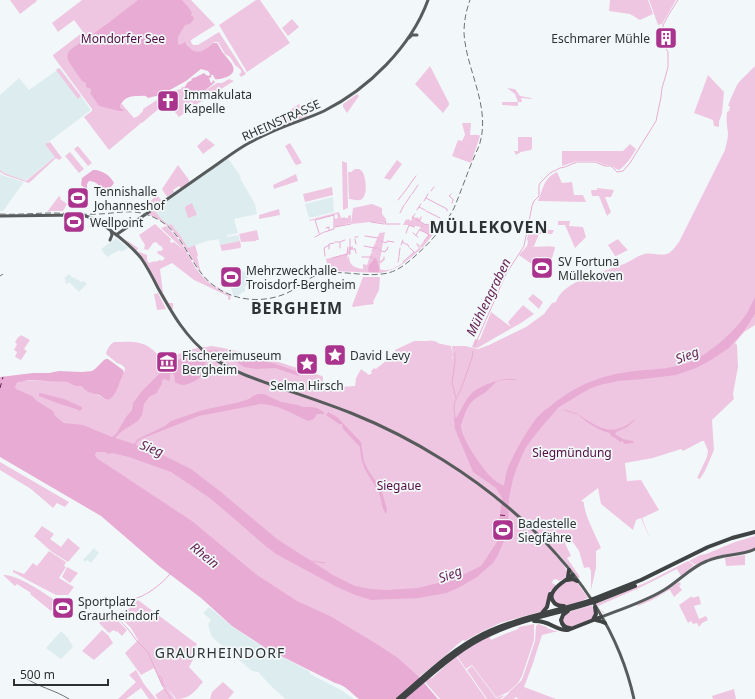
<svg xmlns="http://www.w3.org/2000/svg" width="755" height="699" font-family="'Noto Sans',sans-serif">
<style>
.built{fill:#ddecef}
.green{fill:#efc6e1}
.water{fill:#e8acd4}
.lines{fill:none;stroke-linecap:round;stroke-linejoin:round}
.stream{stroke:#e8acd4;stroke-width:1}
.ferry{stroke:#641f52;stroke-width:1;stroke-dasharray:5 4;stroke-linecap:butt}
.major{stroke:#575b5c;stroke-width:3}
.highway{stroke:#3f4344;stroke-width:4}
.tram{stroke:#6e7172;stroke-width:1}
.rail{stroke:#6e7172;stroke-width:1;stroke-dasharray:6 3;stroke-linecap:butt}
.highway-bridge{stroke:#3f4344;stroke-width:4}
.labels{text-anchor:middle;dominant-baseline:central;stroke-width:3.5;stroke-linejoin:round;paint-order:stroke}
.park-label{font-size:12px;fill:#530d43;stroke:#f2f8f9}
.poi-label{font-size:12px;fill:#2f3131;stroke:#f2f8f9;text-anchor:start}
.street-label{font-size:12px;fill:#2f3131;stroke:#f2f8f9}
.water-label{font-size:13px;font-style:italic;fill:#641f52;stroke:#f2f8f9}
.quarter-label{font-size:14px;letter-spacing:1px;fill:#2f3334;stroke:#f2f8f9}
.district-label{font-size:16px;font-weight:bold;letter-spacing:1px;fill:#2f3334;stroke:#f2f8f9}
</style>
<rect width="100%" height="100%" fill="#f2f8f9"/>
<path class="built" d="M60,68L91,110L46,144L55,157L25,181L4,173L0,170V95L19,78L29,90Z
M228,158L241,177L240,178L255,204L257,214L234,219L238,233L228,235L227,237L238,235L240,241L220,245L219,239L207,241L188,248L180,235L173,227V226L171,224L169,225L159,218L156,212L158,210L157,208Z
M0,174L4,176L24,182L3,211H0Z
M333,197L334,212L309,218L305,204Z
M116,238L128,248L121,252L120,250L107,257L101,249Z
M227,271H237V272H241V271L246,272L249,284L245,286V291L237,296L233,295L227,272Z
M69,274L73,278L74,277L77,280L78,279L81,282L84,281L87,284L79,292L69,282L67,284L65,282L66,280L64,278Z
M94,548L99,553L91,563L87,560L85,562L83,560Z
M209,607L232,626L252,640L267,649L309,671L310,674L341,690L354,699H285L269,684L258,672L252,671L213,638L211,635L208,624L211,620L203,613Z
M61,631L68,638L73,647L61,659L46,648Z"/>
<path class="green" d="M10,0H36L37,1L20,14Z
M82,0H191L215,25L191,40V42L193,45H198L219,32L246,74L241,77L239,74L241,73V70L235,65L230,57L225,54L218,42H214V43C208,48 201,55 193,51C190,49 188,45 186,43L114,95L134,118L138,116L143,111V109L160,98L167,96L177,90L181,89L182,87H184V88L185,90L184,97L189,100L192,99L203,90L204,91L217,83H222L229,79L234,81L197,104L179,117L171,107L173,104L169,100L142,123H140V124L109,150L84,117L92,111V109L53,56V55L83,32L74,20L58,32L52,23Z
M256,0H260L290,43L247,72L219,25Z
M610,0H648L653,14L640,20L630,14L609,11Z
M649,0H676L662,24L658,25Z
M292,19L299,27L288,36L282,28Z
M430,66L449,103V105L443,113L415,84Z
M755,66V325L744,332L735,343L737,345L738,367L733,394L734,399L712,420L714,450L705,471L700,479L697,478L707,457L708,451L704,441H702L683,451L681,449L653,458L625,463L627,481L641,480L659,510L642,518L651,541L641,518L636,520L633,530L601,504L598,488L581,501L584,502C583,512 597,538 601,548L596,551V568L591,590V571L589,567L584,568L579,551L570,538L564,541L571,556L567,558L580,577L578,578L557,552L555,555C559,559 572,572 565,578C563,579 561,580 559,581L556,579L553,580L552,583L556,585L549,593L547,606L543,611L500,623L477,634L465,641L463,640C456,645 450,651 444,657C429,669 414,681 399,693L0,413L16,384L24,380L39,381H58L67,382L81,386L105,399L109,400L111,398L120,379L124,373L125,368L122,365L117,363L106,354C107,349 110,344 114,342C125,342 139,340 149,347C155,351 160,357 165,362L167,360L185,351L192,349L212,346L223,348L260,356L322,376L323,377V388L355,386L356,378L361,369L369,375L372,373L371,371L374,368L376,369L377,368L395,354H396L395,350L414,341H430L428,340L438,342L439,341L437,343L451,346L453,356L452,358L453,359L452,346H465L478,349L489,345L526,327L544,314L552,303L556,302C562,281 606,271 624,264C631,261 637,256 644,254C652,252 662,257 669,253C673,251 676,245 679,242L725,150C726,145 728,139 728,133C727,126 726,119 727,112L729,111L730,106H728L731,98L737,85L740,81Z
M59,68L81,96L78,99L56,70Z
M708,75L724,92L722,113L719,122V127L714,126L713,120L694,113Z
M507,88L515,89L520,96L531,98L532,99L521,98L522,102H518V106L502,105V102H518L515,94Z
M357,94L359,96L347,113L343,107V104Z
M299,104L308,116L276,127L271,123Z
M462,123H471L470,135H479L480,136L471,163L452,156L458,140L462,141L465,135Z
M518,137H532V148L531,150L521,152L516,155L514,151H518Z
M206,138L215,145L203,154L197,146Z
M50,142L62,158L59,160L56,158L29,183L5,175L0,172V170L4,173L26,181L55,157L45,144Z
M290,143L302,163L297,165L295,164L285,146Z
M630,144L636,149C632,157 627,164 619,170L616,169L610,165H605L595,161H577L562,166V151H623Z
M78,146L92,163L88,166L74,149Z
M70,152L84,169L79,173L65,156Z
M397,160L402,164L390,180L384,178Z
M342,161L347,163L348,208L343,210Z
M178,165L189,180V182L181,188L179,186L173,190L174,192L167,197L162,189Z
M355,169H359L362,171C366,176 368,195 362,199C358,202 354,199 349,199L348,172H351Z
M557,172L562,183L572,182L574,195H583L586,202L538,201C544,187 543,179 557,172Z
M296,174L298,181L274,189L273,185Z
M332,187L333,195L305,202L303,194Z
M597,188L614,190L611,197H605L611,212L607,216L599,196H592L591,190H597Z
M157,195L162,201L147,211L143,208Z
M59,196L61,198L60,199L67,204L63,211H52L47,212Z
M192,203L197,215L188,218L185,208L186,206Z
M372,204L382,208V214L386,219L385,223L371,222L351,224L353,208Z
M157,208L158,210L156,212L161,219L169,225L171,224L174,227H173L180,235L188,248L195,245L198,255L197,257C199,262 199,269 202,273C208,284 221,288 230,295C221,290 212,285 205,277C199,271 195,264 191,257C179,236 170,223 147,214Z
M279,209L280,215L259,219V215Z
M339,212L341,218L345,217V218H348V216L351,215V223L335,227L334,219L338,218L337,214L310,221L309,220Z
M421,216L422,217L420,222L426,225H427L434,228L437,224L440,226L422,248L419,246L421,249C408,260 398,270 380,273L333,271V272L321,273L331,272H330L329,263L327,264L326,259L347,254L348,247V252L349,247L353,246V249H350V255L348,254L347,259L349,256C349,265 354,268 363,269V264L367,265L371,253H372L373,252H371L375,243L376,244V243H375L380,232L381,233L385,232L380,259V269C382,270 384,270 387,270C399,269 410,256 419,248L416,244L417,243L420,246L429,235L420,230L421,227L415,226V227L409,225H403L406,219L408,220V219L411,221L413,217L415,219L417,217L419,219Z
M558,221H570L569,226L582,227H583L586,237L575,248L565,225H558Z
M155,224L171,239L170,241L171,243L174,242L185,251L161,228L166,226C176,235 183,245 189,256C191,260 193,264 195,267C204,280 215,289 231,296L230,297L231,299L228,300V296L194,280L172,263L160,269L163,293L169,303H173V309H171L139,254L133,247L125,239L138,248L137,251L147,255V260L149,263L155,261V262L160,260L162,261L165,258L157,253L158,251H161L163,249L161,246H160L156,242L153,243L148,250L144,249L145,245L139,235Z
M529,229L554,230L552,234H539L534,246H531C538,248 547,245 555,247V248L547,275L519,255L527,246L528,242L527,239Z
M257,230L259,240H256V241L241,242L239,234Z
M618,239L622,244L628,250L616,256H615L608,245Z
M240,241L241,247L240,248L222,251L220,245Z
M363,277H380L379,290L373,302L374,304L353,307L352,306Z
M158,293L166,309L157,310L154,294Z
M533,294L543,302L539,309L528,299Z
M523,305L534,314L521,323L491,340L481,346L477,348L472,347L475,339L478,340L480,339L491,312L511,327L508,322Z
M21,335L30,340L24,349L27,351L21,360L15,357L17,352L14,350L17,344L15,342L19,336L20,337Z
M0,462L69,502L65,507L57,503L53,508L31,489L0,470Z
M42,526L54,534L50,539L61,547L68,538L80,548L68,562L52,552L34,536Z
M755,536V548C742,554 728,553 714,557C707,559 702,562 696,565L689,561L700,555L706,554L735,542Z
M49,551L66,562L64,566L66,567L59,578L74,587L68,595H56L31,582L13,572V570L24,574L33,563L37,566Z
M745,555V565L726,566L725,558Z
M688,561L694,565L681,576L677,569L639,588L598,606L600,609L605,613H603L596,604L613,597L649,581Z
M67,567L78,573L70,583L62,577Z
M3,575C20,575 43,593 58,602L51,611L30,594L31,593L17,584L15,586Z
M568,580L576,581L588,598C581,601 569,607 561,605C559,605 555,602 553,600L554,591Z
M679,582L681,584L679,586L682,590L674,597L670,590H669L652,600L638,606L637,605L662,593Z
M692,596V598L699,596L701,604L694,606L699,619L706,616L708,620L702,623L699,627L697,623L693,624L691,621L688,623L679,605Z
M64,598L72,604L62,618L53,612Z
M138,600L197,644L194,649L199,652L194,658L189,667L203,682C194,692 190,699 176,699L174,696L167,688L175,699H158L155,695L165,688L162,685L154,668L141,675L125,653L138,640L131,628L120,617Z
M592,605L595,613L592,619L571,627L564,625L562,618L569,612Z
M110,613L127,630L122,636L117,631L116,632L114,630L109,633L99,623L105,617Z
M534,624V640L522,676L518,683L508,692L498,697H496L472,665L466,669L457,656L465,650L489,636L491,640L507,633L518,629L519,627Z
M538,624L547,627V628L558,632H554L542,635L532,666L524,687L556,699H518L516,697L514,699H502L509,693V692L521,681L523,677L535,641L536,626Z
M102,630L108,635L113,643L94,660L82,651Z
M456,656L486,699H440L425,682L430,678H432L433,677Z
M472,666L496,698L505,695L500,699H487L467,670Z
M136,670L144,684L156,699H149L141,688L126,699H118L136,682L129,675Z
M223,682L234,692L228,699H210L212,692Z
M734,689L736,699H713L712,696Z"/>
<path class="water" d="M138,0H182L189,8L192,13L191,16H193L194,19L190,24L185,25L178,37V45L182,44L185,42C186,44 193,51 194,51C202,54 208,47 214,43H217C220,47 221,51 224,54C229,61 241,70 227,77C223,78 219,80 215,79L213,75H211V76L212,77L209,78L211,83H212L213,80L215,82C212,85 208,88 204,91L203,90L188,101L185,99V90L184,88L188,82L192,80L191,79L193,78V77L194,78L204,73L206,75L209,76L210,74L208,71L201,69L186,81L159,96H156L148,98C145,95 144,96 140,96C134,96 129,96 124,100C123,102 121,103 120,105V108L124,110L123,111H119L99,106L90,93L91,91V89L86,87V83L82,81L69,62C67,58 67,53 70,50L107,24Z
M93,170C101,169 111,176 114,183C111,188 108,189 103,189C98,185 96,181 89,181L87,184V190L81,185L82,178Z
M375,258H376L379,267V272H369L368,270L369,265Z
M755,297V314L744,331L729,348L711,360L696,368L676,375L643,379L618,381L600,385L589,389L559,407L539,430L526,447L517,467L513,479L509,498L508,527L504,541L498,555L493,563L477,577L458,588L446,593L419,598L371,600L355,595L335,586L276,554L263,544L238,522L211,499L189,484L171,472L129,457L112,453L108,454L105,452H96L95,456L98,459L192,521L257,575L297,601L330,616L372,641L398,658L419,677L438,699H359C351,693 345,685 335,683L267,649L232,626L201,598L159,566L101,516L0,457V377L33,373H49L59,371L82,372L92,371L95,369L104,360L106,359H108L123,370L124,373C118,382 119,392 109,400L105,399L99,395L88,392L81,386H76L67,382L27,380L17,383L15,387L16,389L32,396L37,401L53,411L55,416L64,423L83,425L112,437L116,434L126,417L132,410L133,403L142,391L165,368L183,357L194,352L216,350L261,359L299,372L300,374L299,376L275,368L256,369L244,367L235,361L222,358H208C204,363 206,367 203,373C201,379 190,384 184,385C180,385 178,384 175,382L174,375L172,373L170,375V380L169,381L164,379L162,381V384L158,390L157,393L149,397L144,404L142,415L138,421L122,431L115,438L134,444L138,439L165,426L171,421L203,410L240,402L249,399L253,396L258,394H264L281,402L298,405L303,407H311L317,408L324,412V414H317L314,419L308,421C293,414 277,404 261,404L199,416L141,439L137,442L136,445L163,455L191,469L221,492L277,539L333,575L355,586L371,589L386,590L418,588L454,579L481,566L497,542L500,532L499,523L502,498L496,488L473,472L455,429L454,418L457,417C462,408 466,398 474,391C482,385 508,375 517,380C512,380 501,379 496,382C493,385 490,388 487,391C482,395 474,398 470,404C467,407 461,423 461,427C462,439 482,468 491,477C495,481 499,483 504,486C505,479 506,471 509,465C516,449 525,434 535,420C538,416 543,411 548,408C571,388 597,376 627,372C648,369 667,370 687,363C707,356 735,332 747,313C750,308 752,302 755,297Z
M40,393L64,399L82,407V409L80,411L76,409L57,403L39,396V394Z
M328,412L337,417L361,442L364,462L368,470L381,489L387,509L386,514C381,508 382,500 379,493C370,475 361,470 360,447L343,429L342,424H339L326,415Z
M577,414C593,423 607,437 627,425C630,423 632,421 635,419V420L627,427L616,432L615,434L623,439L633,441L634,443L624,444L623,441L620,442L615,438L611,436L610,433C599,431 586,422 577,414Z"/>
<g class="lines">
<path class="stream" d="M664,38L663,25L669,14L678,0
M413,180L416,176
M406,190L413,180
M431,191L434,187
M412,194L418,185
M451,194L449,196L453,199V200L452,203
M426,198L447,209V211
M398,200L406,190
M424,201L428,194
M405,204L411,195
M419,207L425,210
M417,210L421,204
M426,211L440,218
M400,213L404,205
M413,217L419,221
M412,218L415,214
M386,221L385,224H400
M419,221L426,225L427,224L433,227
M371,222L384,224
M335,227L351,224
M421,227L422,226
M326,228L329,227V230
M420,230L424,232
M325,232L334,229V221
M319,233L315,220L334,215V220
M406,233L409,225L414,227
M413,233L418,237
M416,235L420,229
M365,236L378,238
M315,237L324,232
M355,237H358
M355,239L356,244
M381,241L386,243L387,241L394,242
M424,241L429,235L425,232
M335,242H340L345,240
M402,242L408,245L409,247
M340,243V248
M401,245L403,240
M350,246V239
M364,246L374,248
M375,248H377
M329,249V244L334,243
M350,249H355
M355,249L356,253
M379,249L381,251L385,252L386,250H387L388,247
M350,254V247
M325,256L324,248L329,245
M399,256L400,248
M362,257H370
M371,257L374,259
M332,258L347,254L348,247
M379,262H382V260H384V257
M398,262L399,257
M403,262L414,252L410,248
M474,347L506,274L524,246L532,206L534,201L539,196V185L541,182L550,173L560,168L565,167L577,162H595L605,166H611L617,172L623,171L630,163L656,121L661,97L662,88L665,78L668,67V52L666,49L664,40
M455,353V362L452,383L456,398
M564,410L577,414
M455,419L454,407L455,401L461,389L472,358L473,351
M311,561L325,563
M170,574C162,584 145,597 133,599C125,600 117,598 110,600L109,604L113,613L128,629L137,641L148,652L162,685L171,699
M159,676L162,678V682L165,687"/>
<path class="ferry" d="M0,388L3,377
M500,515L508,516"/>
<path class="major" d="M409,38L412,35H417
M0,216L79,215C91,216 100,222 110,230C121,238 132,247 141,258C148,268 153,278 158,288C172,313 186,338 209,355C229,370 252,378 275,386C301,395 326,403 351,413C473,462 605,566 634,699
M116,235C146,214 176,193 206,172C220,163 234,151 249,143C258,138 267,134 276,130C292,123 309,118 324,111C368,89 411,47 428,0
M110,240L112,235L111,231
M601,617C622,609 644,602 664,590C679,581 691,567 707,561C722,554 740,556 755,549"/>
<path class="highway" d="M568,577L569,570
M567,580L573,579L577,581
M593,599L641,580L708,547L732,538L755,532
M595,602L635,586
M564,606C560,606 555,605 553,601C546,591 566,580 573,575
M568,611L563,615L561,620C562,625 565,628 570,628
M542,613L547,607L550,594
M593,620L596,614L595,607
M596,620L600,621L605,623
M534,621C537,621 540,621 543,622C553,624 558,631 568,630L601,617
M398,699C425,676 451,650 483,634C516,618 554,612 589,601
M402,699C430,676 457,649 491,634C522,619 557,614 590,603"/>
<path class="tram" d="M24,677C38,687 55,690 69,699"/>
<path class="rail" d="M0,214C17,215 35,213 52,213C67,213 82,215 97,214C113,214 129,209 145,214C189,227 185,271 222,291C244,303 272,302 293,290C301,285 307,279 315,276C336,268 360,277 382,274C395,273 405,265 414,257C430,243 444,227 454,208C458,199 461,190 465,180C469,169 474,157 479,146C492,108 466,70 464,33C464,21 466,11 470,0
M0,276L3,274"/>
<path class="highway-bridge" d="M589,601L593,599
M590,603L595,602"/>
</g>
<defs>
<g id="building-square" transform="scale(1.15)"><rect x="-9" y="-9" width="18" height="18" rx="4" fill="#aa348d" stroke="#f2f8f9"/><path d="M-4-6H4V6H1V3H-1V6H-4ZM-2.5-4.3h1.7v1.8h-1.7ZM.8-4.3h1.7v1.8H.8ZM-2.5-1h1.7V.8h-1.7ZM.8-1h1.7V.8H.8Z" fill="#fff"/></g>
<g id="church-square" transform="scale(1.15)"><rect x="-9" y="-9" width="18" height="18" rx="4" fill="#aa348d" stroke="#f2f8f9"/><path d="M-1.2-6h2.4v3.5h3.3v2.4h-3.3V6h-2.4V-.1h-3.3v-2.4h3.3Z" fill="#fff"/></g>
<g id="stadium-square" transform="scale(1.15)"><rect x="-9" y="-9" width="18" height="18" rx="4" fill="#aa348d" stroke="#f2f8f9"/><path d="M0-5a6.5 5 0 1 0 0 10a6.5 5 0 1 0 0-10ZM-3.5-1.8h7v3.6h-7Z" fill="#fff"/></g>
<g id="sight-square" transform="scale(1.15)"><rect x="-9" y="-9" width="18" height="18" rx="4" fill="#aa348d" stroke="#f2f8f9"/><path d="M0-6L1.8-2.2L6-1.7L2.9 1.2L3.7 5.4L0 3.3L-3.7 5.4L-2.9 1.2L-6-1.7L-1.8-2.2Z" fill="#fff"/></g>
<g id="museum-square" transform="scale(1.15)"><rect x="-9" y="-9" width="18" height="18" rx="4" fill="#aa348d" stroke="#f2f8f9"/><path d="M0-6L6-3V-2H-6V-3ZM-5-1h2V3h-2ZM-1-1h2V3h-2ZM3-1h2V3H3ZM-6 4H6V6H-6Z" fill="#fff"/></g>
</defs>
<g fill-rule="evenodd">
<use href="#building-square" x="666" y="38"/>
<use href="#church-square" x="168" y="101"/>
<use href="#stadium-square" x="78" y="198"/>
<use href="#stadium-square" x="74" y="222"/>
<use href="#stadium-square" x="542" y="268"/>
<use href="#stadium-square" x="231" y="277"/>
<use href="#sight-square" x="335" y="355"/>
<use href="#museum-square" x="167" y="362"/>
<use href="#sight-square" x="307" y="364"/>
<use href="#stadium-square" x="503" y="530"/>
<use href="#stadium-square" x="63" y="608"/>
</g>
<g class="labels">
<g class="park-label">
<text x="123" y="38">Mondorfer See</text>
<text x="572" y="452">Siegmündung</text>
<text x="399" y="485">Siegaue</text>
</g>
<g class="poi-label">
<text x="650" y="38" text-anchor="end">Eschmarer Mühle</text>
<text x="184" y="94">Immakulata<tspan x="184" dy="14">Kapelle</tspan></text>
<text x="94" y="191">Tennishalle<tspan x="94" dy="14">Johanneshof</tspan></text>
<text x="90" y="222">Wellpoint</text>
<text x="558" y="261">SV Fortuna<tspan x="558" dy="14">Müllekoven</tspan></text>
<text x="246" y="270">Mehrzweckhalle<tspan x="246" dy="14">Troisdorf-Bergheim</tspan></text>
<text x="182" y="355">Fischereimuseum<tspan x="182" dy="14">Bergheim</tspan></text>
<text x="350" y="355">David Levy</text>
<text x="307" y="385" text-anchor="middle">Selma Hirsch</text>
<text x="518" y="523">Badestelle<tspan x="518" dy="14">Siegfähre</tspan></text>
<text x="78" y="601">Sportplatz<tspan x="78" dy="14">Graurheindorf</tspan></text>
</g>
<g class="street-label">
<text transform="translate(281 120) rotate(-24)">RHEINSTRASSE</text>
</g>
<g class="water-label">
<text transform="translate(488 297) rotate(-64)">Mühlengraben</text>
<text transform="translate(687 355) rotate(-22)">Sieg</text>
<text transform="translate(152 448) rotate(21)">Sieg</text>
<text transform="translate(205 555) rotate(39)">Rhein</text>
<text transform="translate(450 574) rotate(-22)">Sieg</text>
</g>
<g class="quarter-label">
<text x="220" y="652">GRAURHEINDORF</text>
</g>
<g class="district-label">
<text x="489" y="227">MÜLLEKOVEN</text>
<text x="297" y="308">BERGHEIM</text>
</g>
</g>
<path d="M14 679v6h94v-6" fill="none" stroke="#2f3131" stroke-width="2"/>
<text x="20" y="679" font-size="12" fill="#2f3131" stroke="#f2f8f9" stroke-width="3" paint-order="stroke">500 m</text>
</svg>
